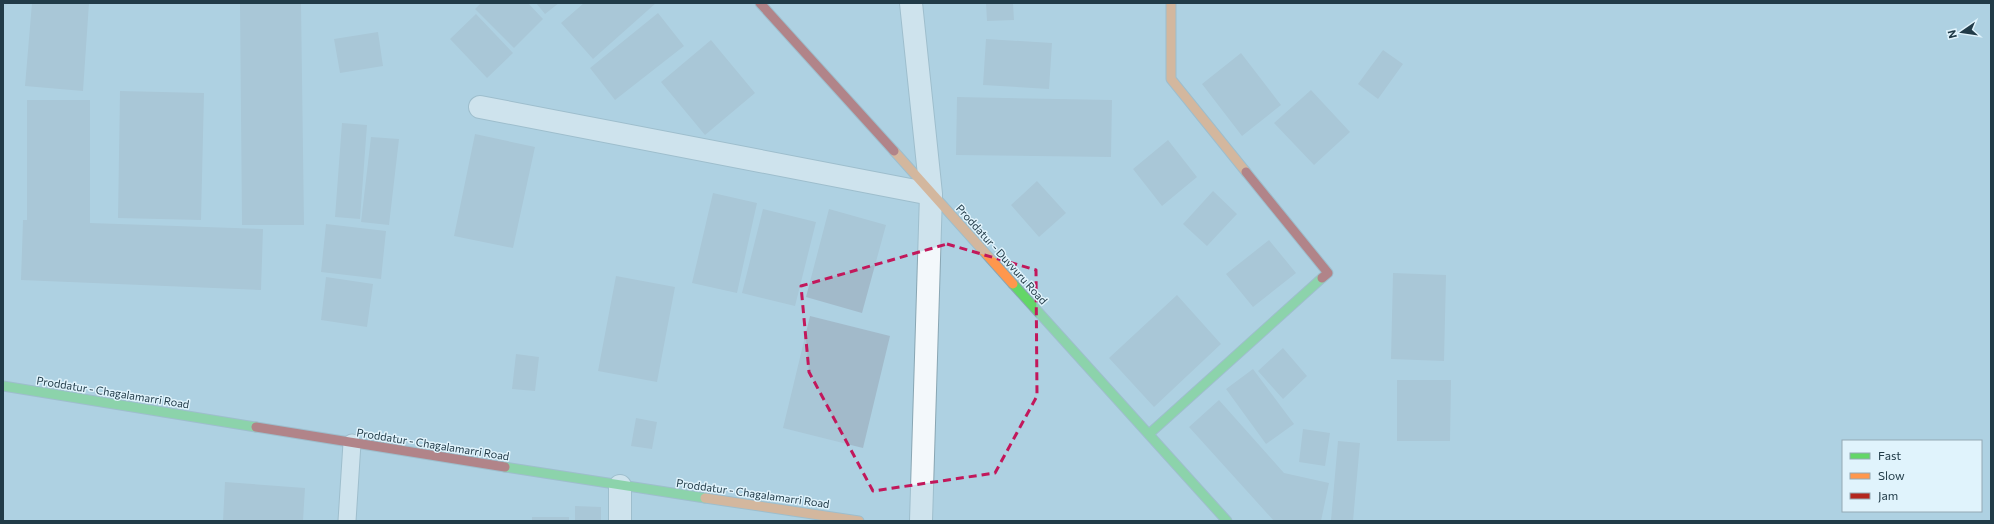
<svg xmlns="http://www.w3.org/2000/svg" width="1994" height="524" font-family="Commissioner,sans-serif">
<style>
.building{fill:#a2baca}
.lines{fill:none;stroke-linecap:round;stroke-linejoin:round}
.lane-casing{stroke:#89a6b3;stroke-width:19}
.street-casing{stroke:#89a6b3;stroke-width:24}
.fast-casing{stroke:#89a6b3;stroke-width:11}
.slow-casing{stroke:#89a6b3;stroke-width:11}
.jam-casing{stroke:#89a6b3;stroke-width:11}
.lane{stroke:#f3f8fb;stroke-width:17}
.street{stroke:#f3f8fb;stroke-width:22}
.fast{stroke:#63d668;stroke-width:9}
.slow{stroke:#ff974d;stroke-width:9}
.jam{stroke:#b3261e;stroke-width:9}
.marked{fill:none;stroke:#c2185b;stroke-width:3;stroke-dasharray:8 5;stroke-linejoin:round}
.labels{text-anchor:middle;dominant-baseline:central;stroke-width:3;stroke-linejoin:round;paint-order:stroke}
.street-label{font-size:11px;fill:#213b48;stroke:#e0f3fc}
</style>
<rect width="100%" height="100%" fill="#aed1e2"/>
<path class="building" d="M32,3H89L83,91L25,86Z
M240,3H301L304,225H242Z
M481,3H528L543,19L514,48L475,9Z
M536,3H559L545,14Z
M584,3H656L593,59L561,23Z
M986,3H1013L1014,20L987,21Z
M658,13L684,46L615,100L590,68Z
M476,14L513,53L487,78L450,39Z
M378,32L383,66L340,73L334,39Z
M986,39L1052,43L1049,89L983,85Z
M711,40L755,93L705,135L661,82Z
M1383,50L1403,64L1378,99L1358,84Z
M1241,53L1281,105L1242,136L1202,84Z
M1311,90L1350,132L1314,165L1274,123Z
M120,91L204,93L201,220L118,218Z
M957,97L1112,100L1111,157L956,155Z
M27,100H90V223L263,229L261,290L21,280L23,220H27Z
M342,123L367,125L360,219L335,217Z
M475,134L535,147L513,248L454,236Z
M371,137L399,139L389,225L361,222Z
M1168,140L1197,177L1162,206L1133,169Z
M1037,181L1066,213L1039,237L1011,205Z
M1213,191L1237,214L1207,246L1183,224Z
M713,193L757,203L737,293L692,283Z
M763,209L816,222L795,306L742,293Z
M829,209L886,225L862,313L806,297Z
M326,224L386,231L381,279L321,272Z
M1269,240L1296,273L1253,307L1226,274Z
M1393,273L1446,275L1444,361L1391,359Z
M616,276L675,287L657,382L598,371Z
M326,277L373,284L367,327L321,320Z
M1177,295L1221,344L1154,407L1109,358Z
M810,316L890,336L863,448L783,428Z
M1283,348L1307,376L1283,399L1258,371Z
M516,354L539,357L535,391L512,389Z
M1253,369L1294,424L1266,444L1226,389Z
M1397,380H1451L1450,441H1397Z
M1219,400L1284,473L1329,483L1321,521H1274L1189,427Z
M636,418L657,422L652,449L631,446Z
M1303,429L1330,433L1325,466L1299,462Z
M1338,441L1360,443L1353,521L1331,520Z
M225,482L305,488L303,521H223Z
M575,506L601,507V521H575Z
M532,517H569V521H532Z"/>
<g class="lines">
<g class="lane-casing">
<path id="lane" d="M347,521L352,443"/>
</g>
<g class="street-casing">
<path id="street" d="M911,3L931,194L921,521
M480,107L931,194
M620,486V521"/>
</g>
<g class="fast-casing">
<path id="fast" d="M1013,284L1227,521
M3,386L256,427
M1149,434L1322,278
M505,467L705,498"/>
</g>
<g class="slow-casing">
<path id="slow" d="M1171,3V79L1246,172
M894,151L1013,284
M705,498L859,521"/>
</g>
<g class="jam-casing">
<path id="jam" d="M760,3L894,151
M1246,172L1328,273L1322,278
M256,427L505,467"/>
</g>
<use href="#lane" class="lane"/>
<use href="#street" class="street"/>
<use href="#fast" class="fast"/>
<use href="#slow" class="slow"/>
<use href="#jam" class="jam"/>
</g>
<path d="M0 0H1994V524H0ZM947,244L1036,270L1037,396L995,473L873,491L809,372L801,286Z" fill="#aed1e2" fill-opacity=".55" fill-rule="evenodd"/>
<path class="marked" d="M947,244L1036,270L1037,396L995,473L873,491L809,372L801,286Z"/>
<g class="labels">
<g class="street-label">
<text transform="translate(1002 254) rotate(48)">Proddatur - Duvvuru Road</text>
<text transform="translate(113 392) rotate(9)">Proddatur - Chagalamarri Road</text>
<text transform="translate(433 444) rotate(9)">Proddatur - Chagalamarri Road</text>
<text transform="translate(753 493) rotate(8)">Proddatur - Chagalamarri Road</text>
</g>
</g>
<rect width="1994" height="524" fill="none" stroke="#213b48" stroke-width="8"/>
<rect x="1842" y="440" width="140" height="72" fill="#e0f3fc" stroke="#94a9b4"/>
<rect x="1850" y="453" width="20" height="6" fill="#63d668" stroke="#94a9b4"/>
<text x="1878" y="460" font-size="12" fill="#213b48">Fast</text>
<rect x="1850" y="473" width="20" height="6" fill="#ff974d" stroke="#94a9b4"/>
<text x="1878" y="480" font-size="12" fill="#213b48">Slow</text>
<rect x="1850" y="493" width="20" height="6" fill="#b3261e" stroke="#94a9b4"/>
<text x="1878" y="500" font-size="12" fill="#213b48">Jam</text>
<g transform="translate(1962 32) rotate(257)" stroke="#e0f3fc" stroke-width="3" paint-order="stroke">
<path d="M0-3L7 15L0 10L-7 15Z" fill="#213b48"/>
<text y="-6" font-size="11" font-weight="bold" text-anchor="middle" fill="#213b48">N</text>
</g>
</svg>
